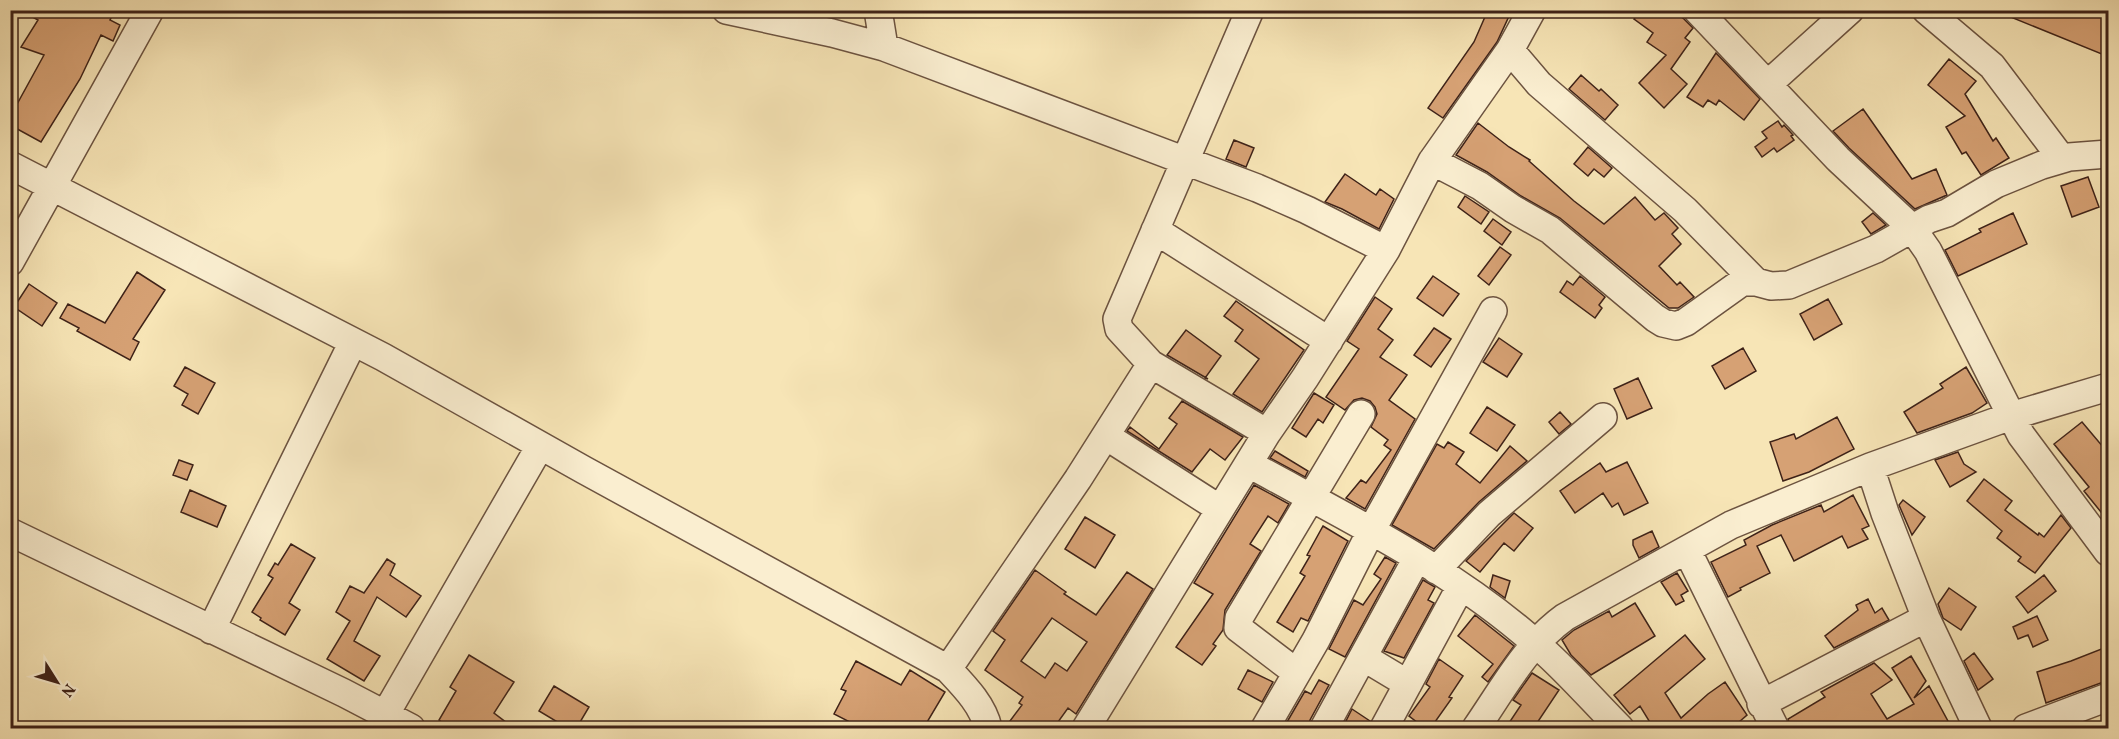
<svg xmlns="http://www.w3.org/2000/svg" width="2119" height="739" font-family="Vollkorn,serif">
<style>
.building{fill:#d6a174;stroke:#3e2218;stroke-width:1.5;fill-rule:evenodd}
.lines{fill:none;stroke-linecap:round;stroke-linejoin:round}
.minor-casing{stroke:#6c5340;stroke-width:30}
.minor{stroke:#faeed0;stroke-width:27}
</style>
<rect width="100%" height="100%" fill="#f7e5b6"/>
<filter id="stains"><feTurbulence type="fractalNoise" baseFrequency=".00333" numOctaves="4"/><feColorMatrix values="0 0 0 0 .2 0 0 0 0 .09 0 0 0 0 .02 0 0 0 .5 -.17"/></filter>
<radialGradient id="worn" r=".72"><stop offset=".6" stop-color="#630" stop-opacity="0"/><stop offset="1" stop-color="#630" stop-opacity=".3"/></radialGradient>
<path class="building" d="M20,10H115L110,20L120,25L113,41L101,35L80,79L41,142L10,125V117L44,55L21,47L38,20Z
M1488,10H1502L1510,14L1497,42L1443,118L1428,108L1474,42Z
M1640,10H1671L1684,19L1693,28L1685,38L1690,42L1671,69L1687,84L1664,108L1639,83L1666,55L1647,42L1653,33L1634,19Z
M1996,10H2109V57L1996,11Z
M1716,53L1760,99L1744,120L1719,100L1716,105L1708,100L1703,107L1687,97Z
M1949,59L1976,81L1965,94L1993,141L1996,138L2009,158L1981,175L1966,152L1962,154L1946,127L1965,116L1928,85Z
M1581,75L1599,91L1601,89L1618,105L1605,120L1569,89Z
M1863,109L1912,179L1936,169L1947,195L1915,209L1849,148L1833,131Z
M1778,121L1782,127L1784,125L1793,135L1791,136L1794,140L1777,152L1774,148L1762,157L1755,147L1767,138L1762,132Z
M1478,123L1509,147L1530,160L1529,161L1574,201L1604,224L1635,197L1655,220L1664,213L1678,228L1672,234L1681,244L1659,266L1677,285L1680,282L1694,297L1678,308H1669L1560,218L1521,196L1487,172L1456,155Z
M1234,140L1254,148L1246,167L1226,159Z
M1588,147L1612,168L1604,177L1594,169L1588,176L1574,164Z
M1345,174L1376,195L1380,189L1394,199L1379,229L1342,209L1325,202Z
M2088,177L2099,207L2072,217L2061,186Z
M1465,196L1489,212L1481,224L1458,207Z
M1873,213L1886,225L1871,234L1862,222Z
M2013,213L2027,244L1958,276L1945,250L1981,232L1979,229Z
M1493,219L1511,232L1502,245L1484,231Z
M1500,247L1511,255L1489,285L1478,276Z
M137,272L165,290L133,339L139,342L130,360L77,331L79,328L60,318L68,304L105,323Z
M1433,276L1459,294L1443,316L1417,298Z
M1580,276L1605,297L1599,305L1602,308L1595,318L1560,292L1567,281L1573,285Z
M29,284L57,303L42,326L14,307Z
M1375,297L1392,309L1378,329L1393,340L1380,357L1407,375L1389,400L1415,419L1365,509L1346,498L1361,480L1366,483L1391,450L1384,445L1388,440L1371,427L1377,414L1375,407L1370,401L1362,398L1354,400L1345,410L1326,397L1359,349L1347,341Z
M1828,299L1842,324L1814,340L1800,314Z
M1236,301L1304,350L1262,412L1233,394L1259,359L1235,341L1243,330L1224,316Z
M1434,328L1451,339L1431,367L1414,355Z
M1186,330L1221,356L1205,378L1208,379L1167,355Z
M1499,338L1522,354L1507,377L1483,362Z
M1743,348L1756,371L1725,389L1712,366Z
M185,367L215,383L198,414L182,405L188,394L174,386Z
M1966,367L1987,403L1972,413L1917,433L1904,412L1943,388L1940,384Z
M1638,378L1652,408L1627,419L1614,389Z
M1314,393L1334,405L1323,423L1318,419L1306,437L1292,428Z
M1182,401L1243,437L1225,460L1210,449L1192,472L1127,431L1130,427L1159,449L1177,424L1169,418Z
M1487,407L1515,425L1497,451L1470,433Z
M1560,412L1571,424L1559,434L1549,422Z
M1837,417L1854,449L1809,472L1783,481L1770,442L1794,434L1796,439Z
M2082,422L2109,454V522L2084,491L2089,487L2054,444Z
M1448,442L1464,452L1456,464L1480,483L1510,446L1527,461L1479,502L1434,549L1392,525L1437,444L1444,448Z
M1275,451L1308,471L1305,477L1270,458Z
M1958,452L1964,464L1976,472L1950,487L1935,460Z
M179,460L193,465L187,480L173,475Z
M1627,462L1648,503L1624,515L1618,503L1612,507L1603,493L1575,513L1560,491L1600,463L1606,472Z
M1984,479L2012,501L2005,510L2038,535L2039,533L2044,537L2061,515L2071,528L2035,573L2018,561L2021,557L1997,538L2002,531L1967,501Z
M1254,485L1289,504L1278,523L1268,516L1250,544L1261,551L1225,610L1223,630L1213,644L1216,646L1202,665L1176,647L1213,594L1194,583Z
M190,490L226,506L217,527L181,512Z
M1853,495L1869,526L1862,529L1868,539L1848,548L1842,536L1794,561L1781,535L1757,546L1770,573L1740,588L1741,590L1728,597L1711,562L1746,545L1744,540L1772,525L1821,505L1824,512Z
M1903,500L1925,517L1912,535L1899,505Z
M1514,513L1533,528L1514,551L1504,543L1480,572L1466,561Z
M1085,517L1115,535L1095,568L1065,549Z
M1323,526L1348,541L1308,621L1301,618L1293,632L1277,622L1305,576L1300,573L1310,556L1307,555Z
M1652,531L1659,547L1639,558L1633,545V540Z
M291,544L315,558L289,603L300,610L285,635L260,620L261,618L252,612L273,578L268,575L275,563L278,565Z
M1385,557L1396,563L1345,657L1329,649L1354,600L1363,605L1381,579L1374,574Z
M387,559L395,564L390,575L421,596L406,617L377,597L354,641L380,656L364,681L327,659L350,621L336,612L350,586L364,593Z
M1035,570L1066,592L1064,594L1096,615L1127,572L1153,589L1076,714L1068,708L1053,729H1004L1022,705L1019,703L1023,697L985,670L1005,640L993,631ZM1052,618L1087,642L1067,671L1055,663L1045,678L1021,661Z
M1677,573L1688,591L1681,595L1684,601L1676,605L1661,582Z
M1493,575L1510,581L1505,598L1490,587Z
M2044,575L2056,591L2028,613L2016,597Z
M1423,580L1435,587L1428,600L1434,603L1404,658L1384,651Z
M1949,588L1976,607L1961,630L1943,618L1938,604Z
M1868,599L1875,613L1882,608L1889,620L1834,648L1825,636L1858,610L1856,605Z
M1635,603L1655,636L1591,675L1571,655L1562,640L1574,630L1609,611L1612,617Z
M1475,615L1514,646L1488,682L1482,677L1493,664L1458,636Z
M2037,616L2048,640L2033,647L2028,635L2018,639L2013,627Z
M1685,635L1705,659L1665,693L1681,718L1708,694L1725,682L1747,715L1739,722L1745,729H1654L1640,706L1630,714L1614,695Z
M2109,646V680L2046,703L2037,672L2071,661Z
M1974,653L1993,679L1978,690L1964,661Z
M469,655L514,682L494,713L515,729H452L439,720L456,691L450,687Z
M1911,656L1926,681L1914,698L1929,686L1949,723L1939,729H1793L1789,722L1788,719L1825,697L1821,692L1874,663L1892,680L1871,694L1887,719L1914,704L1892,668Z
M1439,659L1463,676L1449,697L1452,698L1430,729H1426L1409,716L1430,687L1426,684Z
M856,661L901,685L910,670L945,692L923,729H844L848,721L834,714L846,691L841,689Z
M1248,670L1273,682L1262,702L1238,689Z
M1532,673L1559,690L1533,729H1505L1521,705L1513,700Z
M1319,680L1329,685L1310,720L1308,729H1301L1287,722L1305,691L1311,694Z
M554,686L589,707L576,729H569L539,711Z
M1352,709L1370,721L1368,729H1342Z"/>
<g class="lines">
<g class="minor-casing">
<path id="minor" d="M726,10L832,33L884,47L1257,188L1307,210L1386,250
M878,10L884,47
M1250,10L1117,319L1119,329L1151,364L1267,433
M1697,10L1838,159L1912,228L1928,251L2021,435L2108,552
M1926,10L1992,66L2062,159
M1510,50L1539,84L1685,210L1756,282
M1768,84L1850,10
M1432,161L1480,186L1513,209L1550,230L1655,318L1663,323L1676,326L1686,322L1742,282H1756L1771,286L1789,285L1876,249L1929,219L1947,213L1996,184L2042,165L2069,157L2108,154
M10,165L383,357L584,470L948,669C964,686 983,705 988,728
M1155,230L1329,341
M10,262L150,10
M1106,436L1220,509
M1249,464C1349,519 1457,571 1543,650C1570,674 1594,702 1620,728
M1870,467L1885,513L1926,618L1978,728
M10,532L344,693L411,728
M1687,550L1775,728
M1436,570L1489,514L1603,417
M211,630L353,342
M1363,657L1408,684
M948,669L1078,479L1151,364
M1297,673L1238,628L1239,618L1361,414
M1761,704L1926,618
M385,715L540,446
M1086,728L1267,433L1305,378L1386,250L1432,161L1510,50L1532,10
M1265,728L1316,640L1371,531L1493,311
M1324,728L1417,558
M1384,728L1461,586
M1476,728C1503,689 1526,645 1565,617L1731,525L1870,467L2011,416L2108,387
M2026,728L2108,697"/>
</g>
<use href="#minor" class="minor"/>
</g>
<rect width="2119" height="739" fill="none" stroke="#f7e5b6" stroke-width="36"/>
<rect x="12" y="12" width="2095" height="715" fill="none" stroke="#3e2218" stroke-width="3"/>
<rect x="18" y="18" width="2083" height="703" fill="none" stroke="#3e2218" stroke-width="1.5"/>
<g transform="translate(57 682) rotate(127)" stroke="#faeed0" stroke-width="4.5" paint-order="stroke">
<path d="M0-4.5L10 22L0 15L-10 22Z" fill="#3e2218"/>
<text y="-9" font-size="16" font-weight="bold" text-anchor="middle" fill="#3e2218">N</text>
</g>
<rect width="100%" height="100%" filter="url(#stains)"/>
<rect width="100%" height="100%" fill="url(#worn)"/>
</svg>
